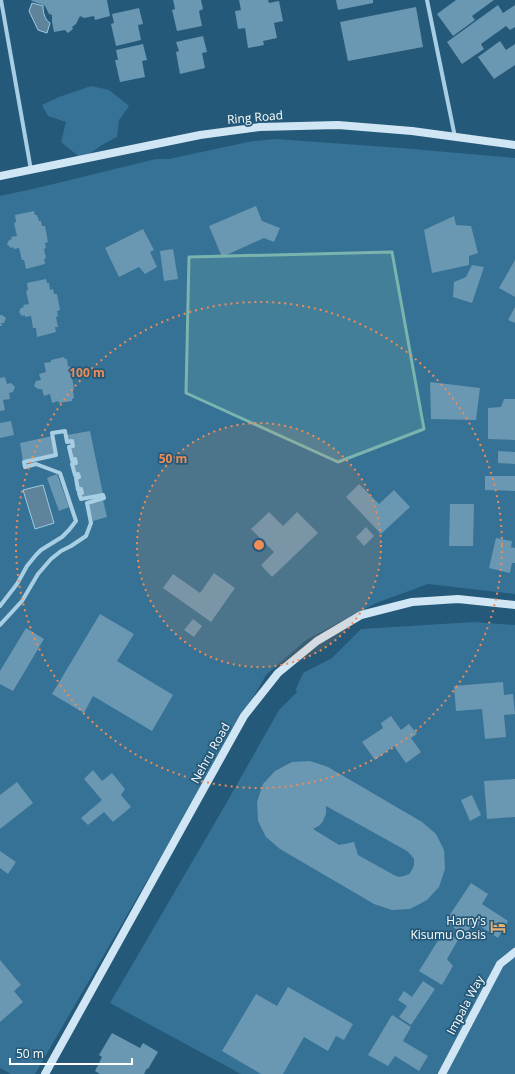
<svg xmlns="http://www.w3.org/2000/svg" width="515" height="1074" font-family="'Open Sans',sans-serif">
<style>
.green{fill:#367295}
.water{fill:#5e839a;stroke:#9ccbe4}
.building{fill:#6a97b1;fill-rule:evenodd}
.lines{fill:none;stroke-linecap:round;stroke-linejoin:round}
.street{stroke:#a8cee4;stroke-width:4}
.secondary{stroke:#d1e6f4;stroke-width:8}
.marked{fill:#7bb4af;fill-opacity:0.2;stroke:#7bb4af;stroke-width:3;stroke-linejoin:round}
.ring{fill:none;stroke:#ef8b55;stroke-width:2;stroke-dasharray:2 4}
.labels{text-anchor:middle;dominant-baseline:central;stroke-width:3.5;stroke-linejoin:round;paint-order:stroke}
.street-label{font-size:12px;fill:#fff;stroke:#255979}
.poi-label{font-size:12px;fill:#fff;stroke:#255979;text-anchor:end}
.centre{fill:#ef8b55;stroke:#255979;stroke-width:2}
.ring-label{font-size:12px;text-anchor:middle;font-weight:bold;fill:#ef8b55;stroke:#255979;stroke-width:3.5;stroke-linejoin:round;paint-order:stroke}
</style>
<rect width="100%" height="100%" fill="#255979"/>
<path class="green" d="M91,86L109,90L129,106L119,120L117,137L102,145L82,159L61,142L66,122L48,116L42,105L59,97Z
M276,139L400,148L515,158V594L428,584L376,603L306,640L266,675L35,1074H11L0,1068V196L37,188L156,159H169L253,141Z
M474,622L515,625V1074H241L110,1003L227,802L279,710L297,692L296,689L303,673L332,658L361,629Z"/>
<path class="water" d="M32,3L43,6C43,13 45,20 50,23L47,33L38,30L29,11Z
M43,485L54,523L35,529L23,490Z"/>
<path class="building" d="M31,0H107L110,16L95,20L94,16L84,18L80,16L76,24L72,27L73,29L68,33L65,30L54,32L52,22V15L49,14L45,6L32,1Z
M173,0H201L203,9L199,11L202,26L177,31L172,10L175,9Z
M239,0H268L269,3L279,1L283,21L274,23L277,38L263,41L264,45L248,48L245,28L238,29L235,11L241,10Z
M336,0H373V3L338,10Z
M456,0H494L472,16L475,20L453,36L437,14Z
M498,5L503,13L515,5V27L510,30L506,26L481,44L484,49L462,64L447,42Z
M416,7L423,47L348,61L340,22Z
M139,8L143,24L138,25L141,40L116,46L111,24L114,23L112,14Z
M203,36L207,52L202,53L205,68L180,74L176,52L179,51L176,42Z
M500,41L506,50L515,44V65L494,79L478,57Z
M143,44L147,60L142,61L145,77L120,82L115,60H118L116,50Z
M256,206L262,221L280,228L274,242L264,238L222,257L209,226Z
M34,211L35,215H37L39,221H41L42,226H45L48,242L45,243L46,248L44,249L46,258L44,259L45,264L26,269L24,260H22L19,248L14,249L13,247L11,248L7,244L9,240L12,239L11,237L17,236L14,223L16,222L15,215Z
M454,216L456,225L471,226L478,253L469,256V265L432,273L424,230Z
M143,229L154,250L150,252L157,267L145,274L139,267L119,277L105,248Z
M173,249L178,279L164,281L160,251Z
M515,260V297L499,288Z
M472,265L484,267L472,303L453,297L454,282L466,277Z
M46,279L47,283H49L50,290L53,289L54,294H57L60,310L57,311L58,316L56,317L58,327H55L56,332L37,337L36,328H33L31,316L25,317V315L22,316L19,312L21,308L24,307L23,305L29,304L26,291L28,290L27,283Z
M515,307V323L508,320Z
M0,315H2L6,318L4,323H1L2,326H0Z
M64,357L65,359H67L68,367L70,366L74,389L73,390L74,398L72,399V401L59,403L58,401L52,403L50,394L44,396L42,389H38L34,386L36,381L41,380L39,374L46,372L44,363L51,362V360Z
M5,377L7,384L11,383L15,387L13,392L9,393L10,399L3,400L5,410L0,411V378Z
M430,382L480,388L476,420L431,419Z
M504,399H515V440L488,439V408L501,407Z
M11,421L14,435L0,438V423Z
M90,431L103,494L81,499L77,479L80,478L79,472L75,473L70,447H74L68,441L67,435Z
M52,436L55,455L23,461L20,443Z
M498,451L515,452V464L498,463Z
M57,474L69,507L59,511L47,478Z
M485,476H515V491L485,490Z
M359,484L379,504L394,490L410,507L381,534L346,497Z
M103,500L107,517L93,521L88,504Z
M450,504H474L473,546H449Z
M269,512L283,526L297,512L318,533L272,577L261,565L274,552L251,529Z
M366,527L374,536L364,546L356,537Z
M496,538L512,541L511,547L515,548V563H512L510,573L489,568Z
M214,573L235,588L211,622L163,588L173,574L200,593Z
M100,614L134,634L117,661L173,695L152,731L93,696L84,713L52,694Z
M193,619L202,626L194,637L184,630Z
M26,628L44,639L13,691L0,684V671Z
M503,682L504,695L513,694L515,714L504,715L506,737L485,739L482,709L456,711L454,686Z
M391,716L401,730L409,724L417,734L411,738L421,752L406,763L394,746L375,760L362,742L383,728L381,723Z
M310,761L328,767L422,822L436,834L444,850L445,869L439,887L427,900L410,909L392,910L374,904L280,849L266,837L258,821L257,802L263,784L275,771L292,762ZM326,806L407,851L411,855L414,859V865L412,870L409,874L404,876L399,877L394,875L358,855L354,842L339,845L313,829L320,825L323,821L326,814Z
M93,770L102,781L112,773L125,789L121,795L131,807L113,822L104,812L88,825L81,818L102,800L84,779Z
M515,779V817L487,819L484,781Z
M17,782L33,803L0,829V795Z
M472,795L481,815L470,821L461,800Z
M0,851L16,862L8,874L0,868Z
M471,883L488,894L482,904L508,921L498,938L474,922L465,935L445,922Z
M444,931L458,940L447,959L453,966L442,985L419,971Z
M0,960L21,985L14,991L23,1002L0,1022Z
M423,981L435,989L411,1025L399,1017L407,1006L398,1000L404,991L412,997Z
M288,987L353,1024L344,1040L336,1036L328,1051L304,1037L283,1074H261L222,1051L256,994L277,1006Z
M392,1015L411,1027L403,1041L428,1056L419,1071L395,1056L388,1066L368,1055Z
M112,1033L140,1048L143,1043L158,1052L148,1069L147,1068L144,1074H100L95,1071L102,1057L99,1055Z"/>
<g class="lines">
<path class="street" d="M1,0L31,170
M427,0L455,137
M0,606L17,584L27,566L36,555L41,550L62,537L69,530L76,521L60,473L36,464L25,467L24,462L56,455L52,433L65,431L67,442L72,441L73,446L69,447L72,460L75,459L76,463L72,464L75,475L78,474L79,477L76,478L78,490L81,489L82,493H79L81,499L103,495L104,498L87,503L91,523L86,536L71,546L61,551L51,559L38,574L22,601L0,625"/>
<path class="secondary" d="M0,176L200,135L260,127L338,125L412,131L515,145
M45,1074L244,716L278,673L317,641L361,615L412,602L458,599L515,605
M442,1074L500,964L515,952"/>
</g>
<path class="marked" d="M392,252L424,429L338,462L186,393L189,257Z"/>
<circle cx="259" cy="545" r="122" fill="#ef8b55" fill-opacity=".12"/>
<g class="ring">
<circle cx="259" cy="545" r="122"/>
<circle cx="259" cy="545" r="243"/>
</g>
<defs>
<g id="hotel-bare" transform="scale(1.2)"><path d="M-6-4.5h1.5V1H6V5H4.5V3h-9V5H-6ZM-4 0a1.8 1.8 0 1 1 3.6 0ZM.5 0V-2.5h3Q6-2.5 6 0Z" fill="#edb06c" stroke="#255979" stroke-width="2.5" paint-order="stroke"/></g>
</defs>
<g fill-rule="evenodd">
<use href="#hotel-bare" x="498" y="927"/>
</g>
<g class="labels">
<g class="street-label">
<text transform="translate(255 117) rotate(-5)">Ring Road</text>
<text transform="translate(210 753) rotate(-61)">Nehru Road</text>
<text transform="translate(465 1005) rotate(-62)">Impala Way</text>
</g>
<g class="poi-label">
<text x="486" y="920">Harry's<tspan x="486" dy="14">Kisumu Oasis</tspan></text>
</g>
</g>
<circle cx="259" cy="545" r="6" class="centre"/>
<g class="ring-label">
<text x="87" y="377">100 m</text>
<text x="173" y="463">50 m</text>
</g>
<path d="M10 1058v6h122v-6" fill="none" stroke="#ffffff" stroke-width="2"/>
<text x="16" y="1058" font-size="12" fill="#ffffff" stroke="#255979" stroke-width="3" paint-order="stroke">50 m</text>
</svg>
